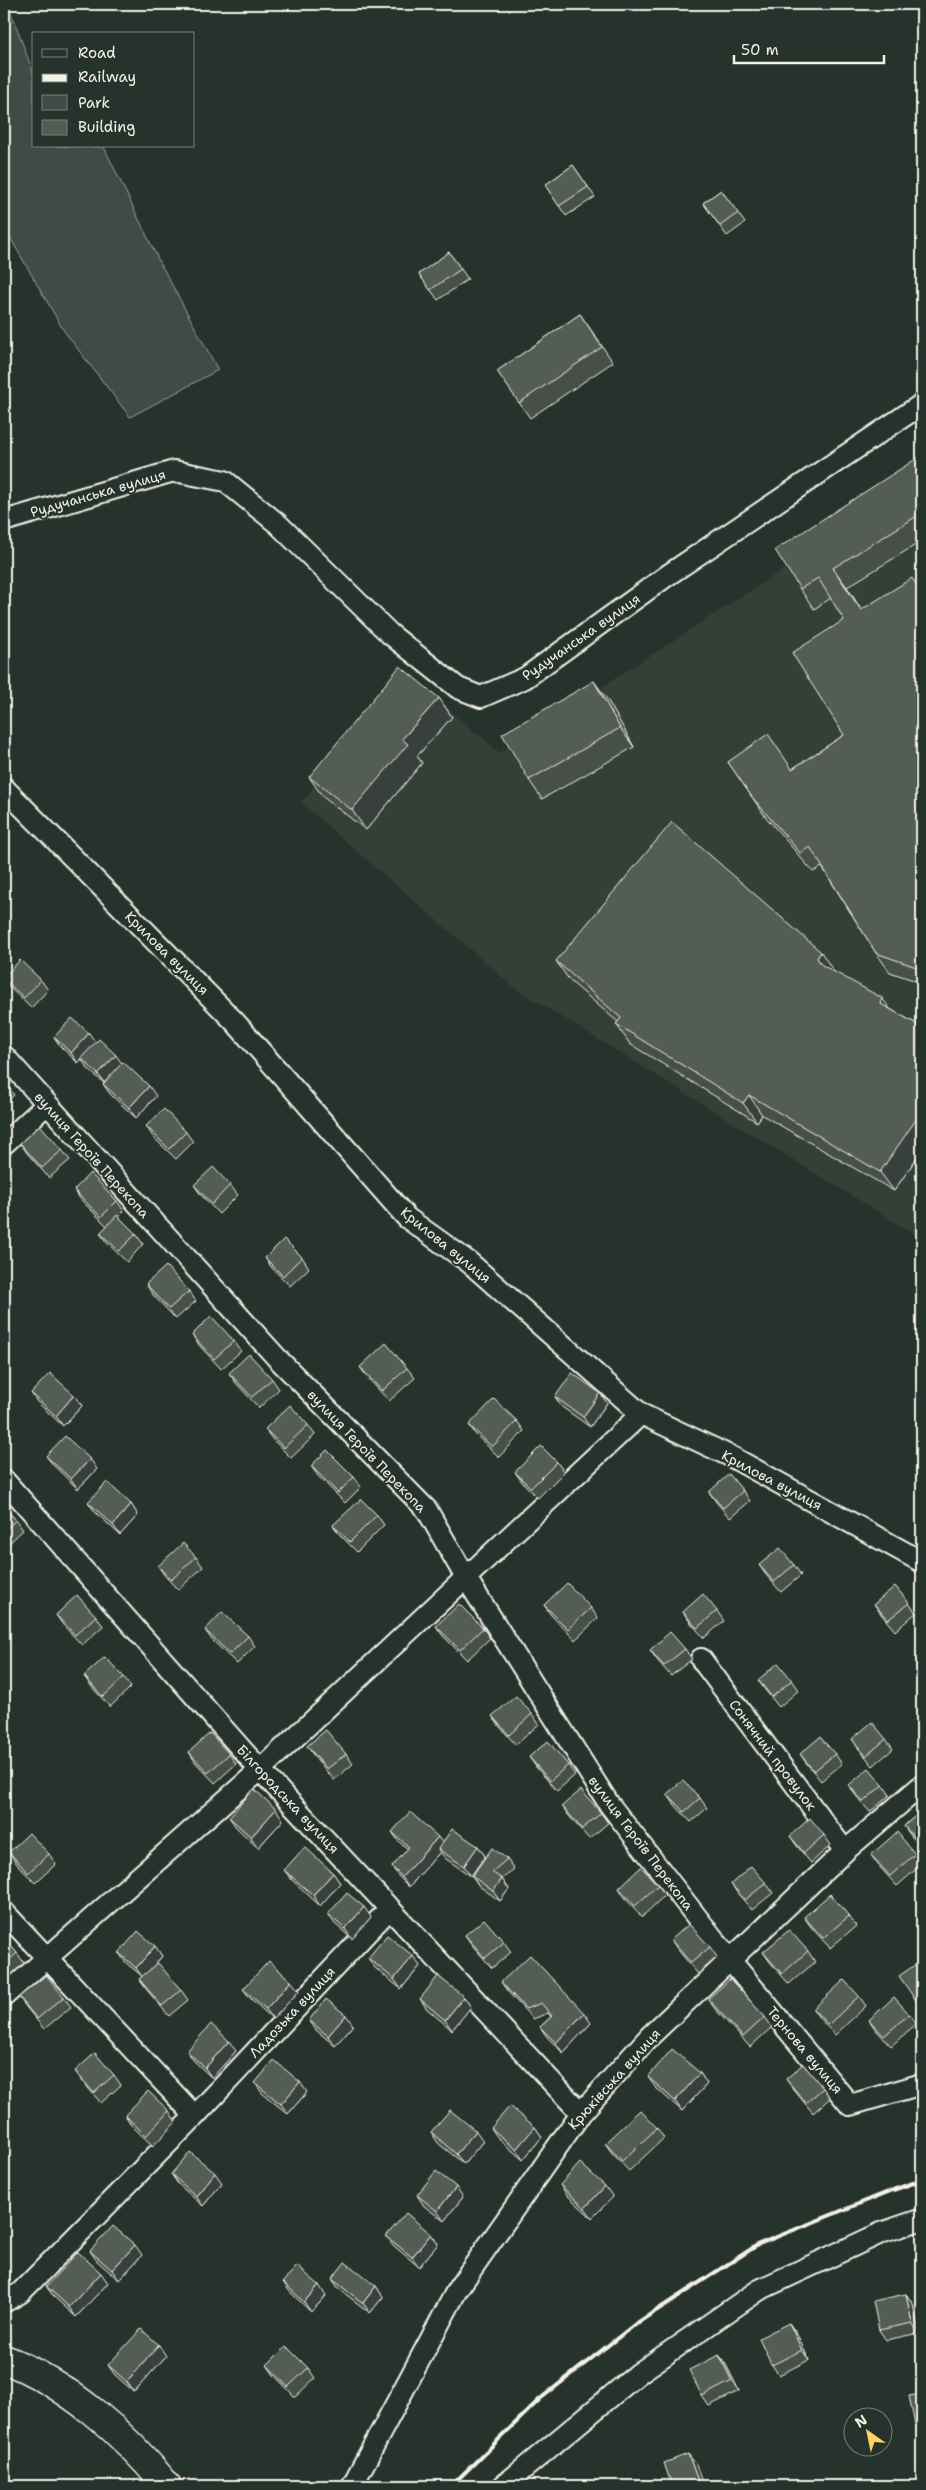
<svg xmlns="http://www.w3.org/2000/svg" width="926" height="2490" font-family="'Shantell Sans',sans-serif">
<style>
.built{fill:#333f39}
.green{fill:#414b45;stroke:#9a9e96}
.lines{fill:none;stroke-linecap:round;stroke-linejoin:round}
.street-casing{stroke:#f4f1e8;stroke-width:24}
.secondary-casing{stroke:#f4f1e8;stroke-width:31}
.street{stroke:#26332d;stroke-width:20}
.secondary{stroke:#26332d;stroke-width:28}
.rail{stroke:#f4f1e8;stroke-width:4}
.wall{fill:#474f49;stroke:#f4f1e8}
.shaded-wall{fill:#39403c;stroke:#f4f1e8}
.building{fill:#525c55;stroke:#f4f1e8}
.labels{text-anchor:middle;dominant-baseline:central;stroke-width:4;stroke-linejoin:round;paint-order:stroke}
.street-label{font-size:14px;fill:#f4f1e8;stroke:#26332d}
</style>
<rect width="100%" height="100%" fill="#26332d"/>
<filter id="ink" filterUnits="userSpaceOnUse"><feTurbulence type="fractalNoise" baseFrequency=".02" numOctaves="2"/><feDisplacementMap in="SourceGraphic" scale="10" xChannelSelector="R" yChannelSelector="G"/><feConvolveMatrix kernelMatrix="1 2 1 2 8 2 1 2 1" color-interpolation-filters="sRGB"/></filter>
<g filter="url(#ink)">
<path class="built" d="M922,485V1239L516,989L301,803L406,673L500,753L765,581Z"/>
<path class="green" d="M4,4H8L34,75V146L104,147L158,259L218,370L130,417L64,331L4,227Z"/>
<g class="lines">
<g class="street-casing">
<path id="street" d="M4,521L174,471L225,481L278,524L390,634L458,688L481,697L525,678L668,575L922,404
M4,788L235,1022L407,1218L470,1263L641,1414L732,1457L922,1562
M4,1056L277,1358L427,1510L466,1578L609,1804L730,1960L850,2105L922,2084
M4,1144L46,1105
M4,1480L260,1770L581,2113
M701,1659L845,1851
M4,1912L195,2116
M4,1996L260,1770L641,1414
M4,2302L20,2293L195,2116L390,1908
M352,2486L457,2290L581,2113L650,2036L845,1851L922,1785
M503,2486L639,2373L759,2290L881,2233L922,2219"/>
</g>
<g class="secondary-casing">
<path id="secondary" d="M4,2359C68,2384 124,2433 167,2486"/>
</g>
<use href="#street" class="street"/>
<use href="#secondary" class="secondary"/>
<path class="rail" d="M451,2486L540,2399L634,2325L759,2244L893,2190L922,2180"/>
</g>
<path class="wall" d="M573,165L595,197L566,216L545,185Z
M721,190L745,223L727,236L703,203Z
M449,252L468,279L438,300L419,274Z
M580,314L613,362L530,418L497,371Z
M922,455V541L847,587L861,610L922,592V983L890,972L876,953L822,867L813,872L765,816L728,762L792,769L844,735V620L831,598L814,609L800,589Z
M439,698L452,717L417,756L422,763L366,830L323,797L309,777Z
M608,701L634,747L542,799L529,780Z
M556,961L834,972L890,1009L922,1027V1150L894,1191L762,1115L757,1122L630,1044L616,1024L618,1022L570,981Z
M4,979L41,980L48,990L31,1008L10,988Z
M54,1037L96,1043L122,1063L156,1096L136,1118L110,1094L103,1084L104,1083L88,1069L81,1059L78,1063L61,1047Z
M4,1082L14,1095L4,1105Z
M146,1126L186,1132L193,1142L176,1159L153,1137Z
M20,1143L62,1150L70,1160L49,1178L27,1153Z
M194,1185H230L238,1195L219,1214L201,1195Z
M74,1190L117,1201L124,1211L118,1217L136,1234L143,1244L127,1262L107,1243L100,1233L107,1226L81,1200Z
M302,1257L309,1268L290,1286L272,1268L265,1258Z
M146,1284L189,1291L196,1301L176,1319L153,1295Z
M192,1335L234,1341L241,1351L221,1369L199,1345Z
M360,1367L407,1368L415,1378L389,1401L367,1377Z
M229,1373L272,1379L279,1389L259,1408L236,1383Z
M31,1393L74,1395L82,1406L63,1426L38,1403Z
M600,1393L607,1403L590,1427L562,1407L555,1397Z
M517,1421L524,1431L499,1457L476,1435L469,1425Z
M308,1425L315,1435L291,1458L272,1439L265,1429Z
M46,1456L97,1469L78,1489L54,1466Z
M557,1462L564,1472L538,1498L522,1482L515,1472Z
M311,1466L354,1477L361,1487L345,1503L318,1476Z
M743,1491L750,1501L730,1518L716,1502L709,1492Z
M88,1502L131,1504L138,1515L120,1535L95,1512Z
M4,1507L16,1520L23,1530L4,1548Z
M377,1515L384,1525L357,1552L340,1535L333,1525Z
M196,1557L203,1567L178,1590L165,1576L158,1566Z
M759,1565H794L801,1575L781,1592L766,1575Z
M909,1603L916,1613L895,1631L881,1614L874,1604Z
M544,1605L591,1608L598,1618L575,1640L551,1615Z
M717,1611L724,1621L704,1638L690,1622L683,1612Z
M56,1615L96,1616L103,1626L82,1645L63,1625Z
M436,1626L483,1628L490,1638L467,1660L443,1636Z
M205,1630L248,1636L255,1646L237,1664L212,1640Z
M685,1649L692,1659L671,1676L657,1660L650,1650Z
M84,1676L124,1677L131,1687L110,1707L91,1686Z
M758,1680H792L799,1690L779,1707L765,1690Z
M532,1714L539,1724L516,1745L500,1727L492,1716Z
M852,1739H886L893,1749L873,1766L859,1749Z
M307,1746L346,1754L353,1764L334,1780L314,1756Z
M189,1752L229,1754L236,1764L215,1783L196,1763Z
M800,1754H835L842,1764L821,1781L807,1764Z
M529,1757L568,1765L575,1775L557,1791L536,1767Z
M849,1785H883L890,1795L870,1812L856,1796Z
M667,1794L700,1798L707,1808L691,1822L674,1804Z
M562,1806L601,1813L608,1823L589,1839L569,1816Z
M922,1810V1848L911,1836L904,1826Z
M229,1817L283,1820L258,1848L236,1827Z
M392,1832L443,1843L478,1846L485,1856L471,1876L446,1859L440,1852L409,1887L399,1877L392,1867L408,1849L399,1842Z
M824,1835L831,1845L811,1863L797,1846L790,1836Z
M9,1852L49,1854L56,1864L35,1883L16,1863Z
M915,1854L922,1864L897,1886L878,1865L871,1855Z
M507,1859L514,1869L502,1879L509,1889L500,1901L479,1886L472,1876Z
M284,1870L333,1873L340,1883L320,1906L292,1880Z
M766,1883L773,1893L752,1910L738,1894L731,1884Z
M658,1885L665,1895L642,1917L626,1899L619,1888Z
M328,1914L371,1917L352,1939L335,1924Z
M849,1916L856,1926L830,1948L811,1927L804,1917Z
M465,1935L504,1942L511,1952L492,1968L472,1945Z
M4,1939L17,1953L24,1963L4,1981Z
M671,1940L710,1947L717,1957L698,1974L678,1950Z
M155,1946L162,1956L153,1967L181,1990L188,2000L169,2016L146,1989L139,1979L142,1976L126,1963L119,1953Z
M808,1951L815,1962L789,1984L770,1962L763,1952Z
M368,1958L420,1966L401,1989L375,1968Z
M501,1982L591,2023L563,2053L547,2037L540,2027L551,2017L548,2013L533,2019L508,1992Z
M243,1989L299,1991L273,2019L251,1999Z
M859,1996L866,2006L835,2035L820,2019L813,2009Z
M19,1997H64L71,2007L44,2029L26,2007Z
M464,1997L471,2007L452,2030L427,2009L420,1999Z
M708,1999L765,2017L772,2027L750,2047L715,2009Z
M909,2014L916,2024L891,2046L876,2030L869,2020Z
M309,2020L353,2025L335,2046L316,2030Z
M187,2051H236L212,2078L194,2061Z
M75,2071L114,2075L121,2085L101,2103L82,2081Z
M700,2073L707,2084L682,2111L655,2087L648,2077Z
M786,2079L823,2088L830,2098L813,2113L793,2089Z
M255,2083L307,2092L288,2114L262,2093Z
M169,2111L176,2122L153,2146L132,2126L125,2115Z
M535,2127L542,2137L523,2160L498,2138L491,2128Z
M657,2128L664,2138L629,2171L612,2153L605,2143Z
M431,2132L483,2141L464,2164L438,2143Z
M171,2174L222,2183L203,2206L178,2184Z
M560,2185L613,2197L592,2218L567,2195Z
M417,2195L463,2197L444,2221L424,2206Z
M431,2234L438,2244L419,2267L394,2246L386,2236Z
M90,2251L142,2255L119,2280L97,2261Z
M332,2279L376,2286L383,2297L370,2313L339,2289Z
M283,2282L326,2296L311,2312L290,2292Z
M108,2283L76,2317L53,2296L46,2286Z
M906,2294L913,2304L919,2333L886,2340L879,2330Z
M789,2323L796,2333L809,2360L779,2375L772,2365Z
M719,2355L726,2365L739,2391L709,2406L702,2396Z
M166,2356L134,2392L115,2375L108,2365Z
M267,2365L308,2368L315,2378L295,2397L274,2375Z
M922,2394V2435L915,2425Z"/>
<path class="shaded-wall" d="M833,568L847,587L874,630L861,610Z
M594,681L608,701L634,747L620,728Z
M439,698L452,717L417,756L422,763L366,830L352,810L402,739Z
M821,952L834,972L830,978L817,958Z
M882,998L896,1017L881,1004Z
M89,1033L96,1043L78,1063L71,1053Z
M116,1055L123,1065L105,1084L98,1074Z
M149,1086L156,1096L136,1118L129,1108Z
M749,1095L762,1115L757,1122L743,1103Z
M922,1098V1150L894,1191L880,1172Z
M600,1393L607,1403L590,1427L583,1417Z
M74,1395L82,1406L63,1426L56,1416Z
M90,1459L97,1469L78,1489L71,1479Z
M131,1504L138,1515L120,1535L113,1525Z
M276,1809L283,1820L258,1848L251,1837Z
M438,1837L445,1847L438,1849L440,1852L409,1887L402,1877Z
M478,1846L485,1856L471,1876L464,1866Z
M333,1873L340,1883L320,1906L313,1895Z
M502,1879L509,1889L500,1901L493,1891Z
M364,1907L371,1917L352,1939L345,1929Z
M155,1946L162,1956L143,1978L136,1968Z
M413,1956L420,1966L401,1989L394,1979Z
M291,1981L299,1991L273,2019L266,2009Z
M464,1997L471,2007L452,2030L445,2020Z
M584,2013L591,2023L563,2053L556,2043Z
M346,2015L353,2025L335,2046L328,2036Z
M229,2041L236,2051L212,2078L205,2068Z
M700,2073L707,2084L682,2111L675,2101Z
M300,2082L307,2092L288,2114L281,2104Z
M535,2127L542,2137L523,2160L516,2149Z
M476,2131L483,2141L464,2164L456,2154Z
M215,2173L222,2183L203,2206L196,2196Z
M605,2186L613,2197L592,2218L585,2208Z
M456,2187L463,2197L444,2221L437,2211Z
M431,2234L438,2244L419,2267L412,2257Z
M135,2245L142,2255L119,2280L112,2270Z
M101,2273L108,2283L76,2317L69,2307Z
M319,2285L326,2296L311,2312L304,2302Z
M376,2286L383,2297L370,2313L363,2303Z
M906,2294L913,2304L919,2333L912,2323Z
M789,2323L796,2333L809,2360L802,2350Z
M159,2345L166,2356L134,2392L127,2382Z
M719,2355L726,2365L739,2391L732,2381Z
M688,2454L696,2464L703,2486H700Z"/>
<path class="building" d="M573,165L588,187L559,206L545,185Z
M721,190L738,213L720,226L703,203Z
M449,252L461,269L430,290L419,274Z
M580,314L602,347L519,403L497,371Z
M922,455V513L833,568L861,610L912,578L922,593V966L919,968L876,953L810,847L800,853L752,797L728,762L768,734L792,769L844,735L792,653L844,620L818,578L800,589L775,550Z
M400,666L439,698L402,739L408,744L352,810L309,777Z
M594,681L620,728L529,780L502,734Z
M672,822L821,952L817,958L822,965L882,998L881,1004L922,1027V1098L917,1107L922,1111L880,1172L749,1095L743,1103L616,1024L621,1018L556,961Z
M20,960L41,980L24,998L4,979V977Z
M72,1018L89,1033L71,1053L54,1037Z
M99,1039L116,1055L98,1074L81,1058Z
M123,1062L149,1086L129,1108L103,1084Z
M4,1082L7,1085L4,1088Z
M164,1109L186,1132L169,1149L146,1126Z
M40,1125L62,1150L42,1168L20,1143Z
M213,1167L230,1185L212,1204L194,1185Z
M90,1173L117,1201L101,1217L74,1190Z
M117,1215L136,1234L119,1251L100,1233Z
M284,1239L302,1257L283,1276L265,1258Z
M166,1266L189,1291L169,1309L146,1284Z
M211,1316L234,1341L214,1359L192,1335Z
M386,1343L407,1368L382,1391L360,1367Z
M249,1354L272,1379L252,1397L229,1373Z
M50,1373L74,1395L56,1416L31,1393Z
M572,1373L600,1393L583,1417L555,1397Z
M494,1399L517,1421L492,1447L469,1425Z
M290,1405L308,1425L284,1448L265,1429Z
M65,1436L90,1459L71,1479L46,1456Z
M541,1446L557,1462L531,1488L515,1472Z
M327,1450L354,1477L338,1493L311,1466Z
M729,1474L743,1491L723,1508L709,1492Z
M107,1482L131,1504L113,1525L88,1502Z
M361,1499L377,1515L350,1542L333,1525Z
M4,1507L16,1520L4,1531Z
M183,1543L196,1557L171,1580L158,1566Z
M780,1548L794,1565L774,1582L759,1565Z
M567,1583L591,1608L568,1629L544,1605Z
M895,1586L909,1603L888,1620L874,1604Z
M703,1594L717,1611L697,1628L683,1612Z
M77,1595L96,1616L75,1635L56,1615Z
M459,1604L483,1628L460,1650L436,1626Z
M222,1612L248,1636L230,1654L205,1630Z
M670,1632L685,1649L664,1666L650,1650Z
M105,1657L124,1677L103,1697L84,1676Z
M778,1663L792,1680L772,1697L758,1680Z
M516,1696L532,1714L509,1735L492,1716Z
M872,1722L886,1739L866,1756L852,1739Z
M326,1730L346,1754L327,1769L307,1746Z
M210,1733L229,1754L208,1773L189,1752Z
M820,1737L835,1754L814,1771L800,1754Z
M548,1741L568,1765L550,1781L529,1757Z
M869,1768L883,1785L863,1802L849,1785Z
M683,1780L700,1798L684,1812L667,1794Z
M254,1789L276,1809L251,1837L229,1817Z
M581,1790L601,1813L582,1829L562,1806Z
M922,1810V1846L904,1826Z
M410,1812L438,1837L402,1877L392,1867L409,1847L392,1832Z
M810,1818L824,1835L804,1853L790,1836Z
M452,1829L478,1846L464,1866L438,1849Z
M897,1832L915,1854L890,1876L871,1855Z
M29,1833L49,1854L28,1873L9,1852Z
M305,1847L333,1873L313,1895L284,1870Z
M492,1848L507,1859L492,1872L502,1879L493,1891L472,1876Z
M751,1866L766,1883L745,1900L731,1884Z
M641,1867L658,1885L635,1906L619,1888Z
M347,1893L364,1907L345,1929L328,1914Z
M830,1894L849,1916L823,1938L804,1917Z
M484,1919L504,1942L485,1958L465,1935Z
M689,1924L710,1947L691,1963L671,1940Z
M789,1930L808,1951L782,1974L763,1952Z
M138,1931L155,1946L136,1968L119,1953Z
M387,1935L413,1956L394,1979L368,1958Z
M4,1939L17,1953L4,1965Z
M530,1955L584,2013L556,2043L540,2027L552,2016L541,2003L526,2009L501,1982Z
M922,1960V2009L899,1976Z
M269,1961L291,1981L266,2009L243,1989Z
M158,1963L181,1990L162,2006L139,1979Z
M46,1975L64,1997L37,2019L19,1997Z
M438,1976L464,1997L445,2020L420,1999Z
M730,1979L765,2017L743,2037L708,1999Z
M844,1980L859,1996L828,2025L813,2009Z
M894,1997L909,2014L884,2036L869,2020Z
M326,1999L346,2015L328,2036L309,2020Z
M211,2024L229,2041L205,2068L187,2051Z
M672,2049L700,2073L675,2101L648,2077Z
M95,2053L114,2075L94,2093L75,2071Z
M274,2060L300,2082L281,2104L255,2083Z
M803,2064L823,2088L806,2103L786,2079Z
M148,2091L169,2111L146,2136L125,2115Z
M510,2106L535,2127L516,2149L491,2128Z
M450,2110L476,2131L456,2154L431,2132Z
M640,2110L657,2128L622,2161L605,2143Z
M190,2152L215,2173L196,2196L171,2174Z
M580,2163L605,2186L585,2208L560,2185Z
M436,2171L456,2187L437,2211L417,2195Z
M406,2213L431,2234L412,2257L386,2236Z
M113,2226L135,2245L112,2270L90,2251Z
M78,2252L101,2273L69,2307L46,2286Z
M345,2262L376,2286L363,2303L332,2279Z
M297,2266L319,2285L304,2302L283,2282Z
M906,2294L912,2323L879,2330L873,2301Z
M789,2323L802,2350L772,2365L759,2338Z
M141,2329L159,2345L127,2382L108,2365Z
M286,2346L308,2368L288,2387L267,2365Z
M719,2355L732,2381L702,2396L689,2370Z
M922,2394V2424L915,2425L909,2396Z
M688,2454L700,2486H672L664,2463Z"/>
</g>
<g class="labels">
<g class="street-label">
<text transform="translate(98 493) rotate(-16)">Рудучанська вулиця</text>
<text transform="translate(581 637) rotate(-35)">Рудучанська вулиця</text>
<text transform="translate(167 953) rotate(45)">Крилова вулиця</text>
<text transform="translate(92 1155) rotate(48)">вулиця Героїв Перекопа</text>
<text transform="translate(446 1245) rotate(39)">Крилова вулиця</text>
<text transform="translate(367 1451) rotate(46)">вулиця Героїв Перекопа</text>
<text transform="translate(772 1480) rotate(28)">Крилова вулиця</text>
<text transform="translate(773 1755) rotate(53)">Сонячний провулок</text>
<text transform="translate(288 1799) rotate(47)">Білгородська вулиця</text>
<text transform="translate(641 1843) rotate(53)">вулиця Героїв Перекопа</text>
<text transform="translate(292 2012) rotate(-47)">Ладозька вулиця</text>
<text transform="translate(805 2050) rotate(50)">Тернова вулиця</text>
<text transform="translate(614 2079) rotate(-48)">Крюківська вулиця</text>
</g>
</g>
<rect width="926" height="2490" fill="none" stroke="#26332d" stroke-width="20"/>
<rect x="10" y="10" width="906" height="2470" fill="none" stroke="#f4f1e8" stroke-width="2" filter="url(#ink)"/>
<rect x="32" y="32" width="162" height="115" fill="#26332d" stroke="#787f78"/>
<rect x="42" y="49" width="25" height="8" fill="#26332d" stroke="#787f78"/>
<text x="78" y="58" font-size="15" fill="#f4f1e8">Road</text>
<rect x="42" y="74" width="25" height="8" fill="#f4f1e8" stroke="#787f78"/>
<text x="78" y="82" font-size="15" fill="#f4f1e8">Railway</text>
<rect x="42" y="95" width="25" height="15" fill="#414b45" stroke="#787f78"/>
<text x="78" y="108" font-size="15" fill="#f4f1e8">Park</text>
<rect x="42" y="120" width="25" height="15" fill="#525c55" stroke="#787f78"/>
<text x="78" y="132" font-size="15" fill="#f4f1e8">Building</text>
<g transform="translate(868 2432) rotate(327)"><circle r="24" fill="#26332d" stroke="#787f78"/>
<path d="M0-4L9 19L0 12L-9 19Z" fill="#ffd166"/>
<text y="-8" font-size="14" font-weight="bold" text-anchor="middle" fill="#f4f1e8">N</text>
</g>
<path d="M734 55v8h150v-8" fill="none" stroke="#f4f1e8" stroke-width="2.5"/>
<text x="741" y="55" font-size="15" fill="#f4f1e8" stroke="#26332d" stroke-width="4" paint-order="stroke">50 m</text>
</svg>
